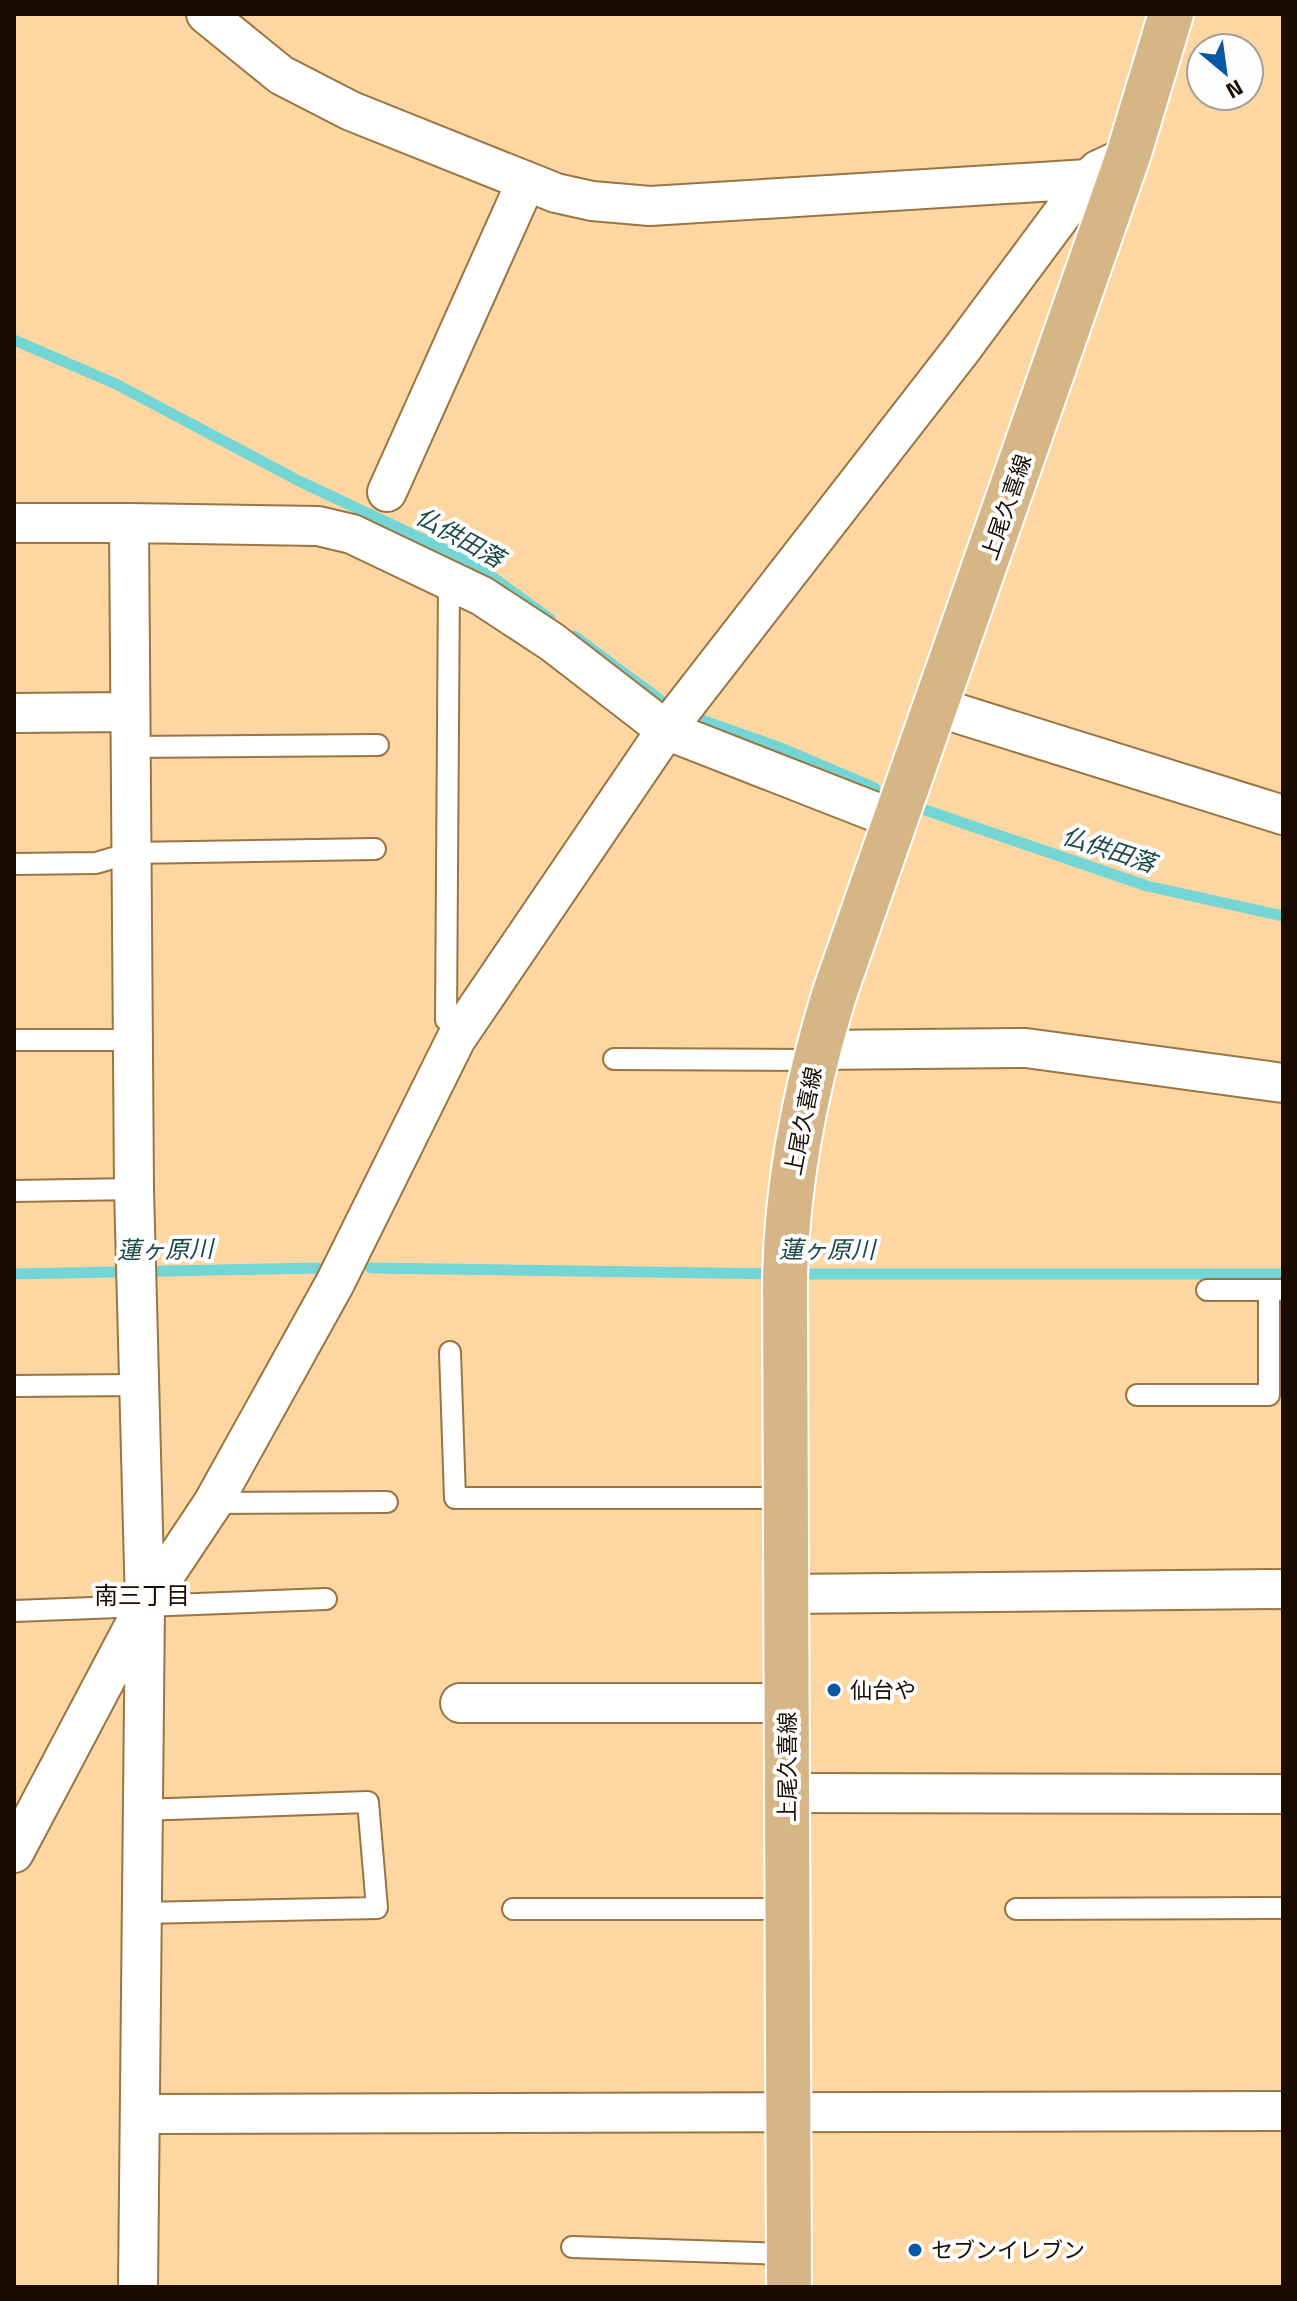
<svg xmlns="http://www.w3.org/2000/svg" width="1297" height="2301" font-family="'Titillium Web','Noto Sans JP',sans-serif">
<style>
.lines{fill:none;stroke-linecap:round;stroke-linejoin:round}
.stream{stroke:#73d6d5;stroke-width:11}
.lane-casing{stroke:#987542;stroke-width:24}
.street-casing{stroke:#987542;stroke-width:42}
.primary-casing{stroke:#fff;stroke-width:48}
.lane{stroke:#fff;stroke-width:20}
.street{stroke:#fff;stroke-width:38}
.primary{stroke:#d6b686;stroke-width:44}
.poi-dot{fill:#0a57a6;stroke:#fefefe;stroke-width:3}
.labels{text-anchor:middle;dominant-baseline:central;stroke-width:8;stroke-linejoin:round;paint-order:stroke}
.street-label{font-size:22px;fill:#1a0d00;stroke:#fefefe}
.poi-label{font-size:22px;fill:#1a0d00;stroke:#fefefe;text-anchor:start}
.water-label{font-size:24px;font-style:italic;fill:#1a4747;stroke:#fefefe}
.neighbourhood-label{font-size:24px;fill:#1a0d00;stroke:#fefefe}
</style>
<rect width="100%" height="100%" fill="#fed6a1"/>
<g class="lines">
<path class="stream" d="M14,340L116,384L299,481L473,563L550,619
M574,636L667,705L690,716L781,748L875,788
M925,810L1147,886L1283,916
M371,1268L778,1274
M14,1274L318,1268
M796,1274H1283"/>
<g class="lane-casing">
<path id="lane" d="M129,747L378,745
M14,864L96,863L130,853L375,849
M446,1020L449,580
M14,1040H133
M614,1059L815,1060
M14,1191L134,1189
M1207,1290H1283
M450,1352L455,1498H785
M14,1386L137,1385
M1137,1395H1269V1290
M213,1503L387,1502
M14,1611L326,1599
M141,1810L368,1802L377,1908L142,1913
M513,1909H788
M1016,1909L1283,1908
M572,2247L788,2254"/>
</g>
<g class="street-casing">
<path id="street" d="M206,14L281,75L351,111L556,193L592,201L650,206L1088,179
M387,492L526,182
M14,523H129L134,1189L145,1605L138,2287
M129,523L318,526L352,534L482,596L552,642L666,730L896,820
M937,707L1283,815
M14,713L129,712
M817,1050L1026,1048L1283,1083
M786,1594L1283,1589
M460,1703H787
M787,1793L1283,1794
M14,1853L145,1605L213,1503L335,1283L456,1039L666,730L961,350L1088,179L1098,170L1128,156
M142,2114L1283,2111"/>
</g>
<g class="primary-casing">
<path id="primary" d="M789,2287L785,1290C785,1188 805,1089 835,992L1128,156L1171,14"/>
</g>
<use href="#lane" class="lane"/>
<use href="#street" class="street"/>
<use href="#primary" class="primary"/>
</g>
<g class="poi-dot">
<circle cx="834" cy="1690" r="8"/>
<circle cx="915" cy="2250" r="8"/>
</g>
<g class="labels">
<g class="street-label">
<text transform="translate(1006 507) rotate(-71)">上尾久喜線</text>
<text transform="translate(803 1121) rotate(-79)">上尾久喜線</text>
<text transform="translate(787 1767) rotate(-90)">上尾久喜線</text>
</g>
<g class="poi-label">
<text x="850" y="1690">仙台や</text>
<text x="931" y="2250">セブンイレブン</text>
</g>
<g class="water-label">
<text transform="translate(460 537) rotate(29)">仏供田落</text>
<text transform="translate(1109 849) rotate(18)">仏供田落</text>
<text transform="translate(165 1249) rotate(-1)">蓮ヶ原川</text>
<text x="827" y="1249">蓮ヶ原川</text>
</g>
<g class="neighbourhood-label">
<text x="142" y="1595">南三丁目</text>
</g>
</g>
<rect width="1297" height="2301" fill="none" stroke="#1a0d00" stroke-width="32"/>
<g transform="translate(1225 72) rotate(151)"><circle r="38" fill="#fefefe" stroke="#a39e98" stroke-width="2"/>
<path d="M0-6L14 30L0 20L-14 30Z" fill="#0a57a6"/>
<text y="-12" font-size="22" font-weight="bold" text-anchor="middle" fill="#1a0d00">N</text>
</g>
</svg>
